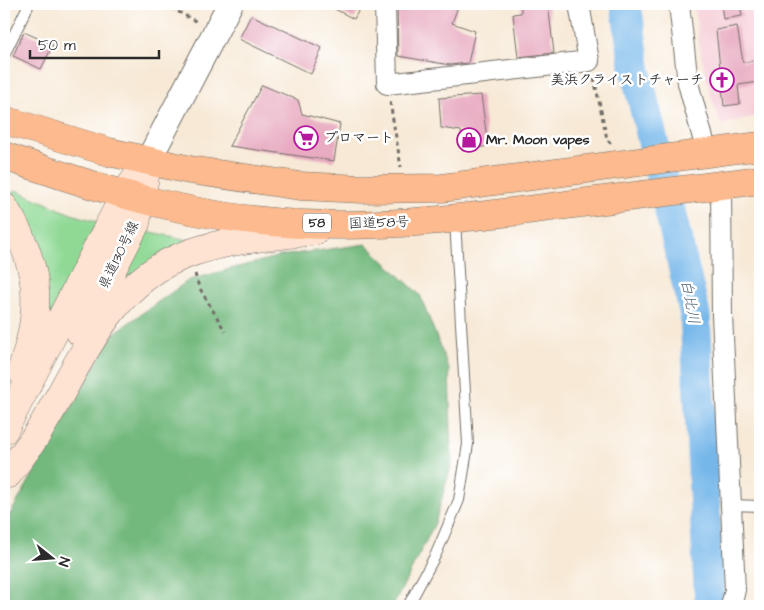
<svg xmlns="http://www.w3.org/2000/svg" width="764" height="610" font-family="'Architects Daughter','Klee One',sans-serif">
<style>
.built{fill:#f6cfd8}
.green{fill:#8fd995;stroke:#5d8260}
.forest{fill:#73b97e;stroke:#4f7254}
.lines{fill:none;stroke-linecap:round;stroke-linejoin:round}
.river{stroke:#76b7ea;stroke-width:31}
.building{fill:#e8abc1}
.service-casing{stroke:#726e67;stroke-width:12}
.minor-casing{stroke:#726e67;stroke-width:22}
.tertiary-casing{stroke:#726e67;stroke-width:27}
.secondary-casing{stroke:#726e67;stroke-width:29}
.trunk-casing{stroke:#726e67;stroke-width:29}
.path{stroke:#726e67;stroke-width:3;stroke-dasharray:4 4;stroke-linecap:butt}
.service{stroke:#fff;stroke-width:10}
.minor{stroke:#fff;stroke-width:20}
.tertiary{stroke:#fff;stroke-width:25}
.secondary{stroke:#fee3d2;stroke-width:28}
.trunk{stroke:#fcba8e;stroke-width:28}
.labels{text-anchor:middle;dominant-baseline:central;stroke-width:5;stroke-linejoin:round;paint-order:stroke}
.shield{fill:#fff;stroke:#6b6b6b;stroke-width:1}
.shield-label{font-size:12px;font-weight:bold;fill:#2b2b2b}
.poi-label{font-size:14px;font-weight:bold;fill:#2b2b2b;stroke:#fff;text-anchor:start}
.street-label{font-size:14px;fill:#2b2b2b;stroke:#fff}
.water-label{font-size:15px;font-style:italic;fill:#455c6e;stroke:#fff}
</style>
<rect width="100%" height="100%" fill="#fff"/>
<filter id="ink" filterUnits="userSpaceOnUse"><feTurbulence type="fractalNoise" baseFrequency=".02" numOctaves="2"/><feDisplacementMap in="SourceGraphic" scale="10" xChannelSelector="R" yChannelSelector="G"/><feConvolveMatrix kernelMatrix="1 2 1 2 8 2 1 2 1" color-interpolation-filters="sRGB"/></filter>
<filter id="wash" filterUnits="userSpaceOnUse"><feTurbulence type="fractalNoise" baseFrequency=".0096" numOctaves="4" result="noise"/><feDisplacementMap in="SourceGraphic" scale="20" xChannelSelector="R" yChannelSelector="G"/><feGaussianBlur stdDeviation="1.12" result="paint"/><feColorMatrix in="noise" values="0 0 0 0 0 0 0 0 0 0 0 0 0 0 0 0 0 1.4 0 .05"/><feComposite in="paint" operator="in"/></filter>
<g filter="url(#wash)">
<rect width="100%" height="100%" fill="#f7e9d6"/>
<path class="built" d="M694,4H760V115L721,125L709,91L699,44Z"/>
<path class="green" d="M16,190L71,214L99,222L44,334L11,194Z
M146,231L198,242L116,285Z"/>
<path class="forest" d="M366,244L420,295L449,369L452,462L435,523L393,606H4V525L113,334L189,280L280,256Z"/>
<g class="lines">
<path class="river" d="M626,4L635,67L695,315L710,606"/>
</g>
<g id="blocks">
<path class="building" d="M325,4H362L354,19Z
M397,4H459L452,23L475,31L468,63L450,65L398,56Z
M521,4H548L554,53L518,57L513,14L521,13Z
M721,4H740L742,16L723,19Z
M251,15L322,48L311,74L239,39Z
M737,26L743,62L760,60V82L738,85L740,104L724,106L716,30Z
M24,32L53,45L41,69L13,56Z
M262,85L298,100L302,114L340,124L334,161L229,146Z
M481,95L488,146L463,151L461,131L441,128L439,98Z"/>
</g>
</g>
<g filter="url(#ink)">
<use href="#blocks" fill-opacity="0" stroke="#726e67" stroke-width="1"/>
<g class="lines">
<g class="service-casing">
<path id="service" d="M4,55L29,4
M731,505L760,506
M408,606L436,554L459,500L468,444L455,220"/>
</g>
<g class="minor-casing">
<path id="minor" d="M385,4L387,84L589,61L579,4
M679,4L688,83L707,153
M721,185L722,315L735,590L731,606"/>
</g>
<g class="tertiary-casing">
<path id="tertiary" d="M148,161L230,4"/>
</g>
<g class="secondary-casing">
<path id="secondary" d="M4,207C40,264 44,307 21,371
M80,332L136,223L148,161
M4,430L125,194L139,174
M8,474C18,460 30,446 39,431C76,372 102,298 167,263C211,240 266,237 315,231"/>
</g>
<g class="trunk-casing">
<path id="trunk" d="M4,120L109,152L190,170L300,186L362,189L442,188L760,146
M4,156C85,184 168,211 254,220C360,233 467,218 573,204C635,196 698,188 760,180"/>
</g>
<path class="path" d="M164,4L199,23
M594,78L607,139L611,144
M390,102L401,167
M195,274L199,287L225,331"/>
<use href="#service" class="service"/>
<use href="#minor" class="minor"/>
<use href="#tertiary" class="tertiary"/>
<use href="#secondary" class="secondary"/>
<use href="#trunk" class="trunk"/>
</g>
</g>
<defs>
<g id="church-ring" transform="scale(1.25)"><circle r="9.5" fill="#fff" stroke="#b5179e" stroke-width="1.5"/><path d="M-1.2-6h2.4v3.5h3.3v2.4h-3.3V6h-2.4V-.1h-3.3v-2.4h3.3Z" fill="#b5179e"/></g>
<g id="supermarket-ring" transform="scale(1.25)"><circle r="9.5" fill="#fff" stroke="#b5179e" stroke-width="1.5"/><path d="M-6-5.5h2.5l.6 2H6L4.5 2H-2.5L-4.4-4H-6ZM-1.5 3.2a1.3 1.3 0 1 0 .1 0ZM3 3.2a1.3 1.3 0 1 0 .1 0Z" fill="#b5179e"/></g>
<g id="shop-ring" transform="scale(1.25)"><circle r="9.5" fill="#fff" stroke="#b5179e" stroke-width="1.5"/><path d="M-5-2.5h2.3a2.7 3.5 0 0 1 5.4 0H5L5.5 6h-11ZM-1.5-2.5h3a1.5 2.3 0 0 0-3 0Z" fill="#b5179e"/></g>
</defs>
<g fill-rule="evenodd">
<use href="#church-ring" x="722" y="80"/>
<use href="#supermarket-ring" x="306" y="138"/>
<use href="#shop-ring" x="469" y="140"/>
</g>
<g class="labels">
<rect class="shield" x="303" y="213.5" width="28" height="19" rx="4"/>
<g class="shield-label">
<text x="317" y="223">58</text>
</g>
<g class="poi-label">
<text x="704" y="80" text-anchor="end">美浜クライストチャーチ</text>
<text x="324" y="138">プロマート</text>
<text x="486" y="140">Mr. Moon vapes</text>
</g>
<g class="street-label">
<text transform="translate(379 223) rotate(-2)">国道58号</text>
<text transform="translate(119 255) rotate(-64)">県道130号線</text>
</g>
<g class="water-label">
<text transform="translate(690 302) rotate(79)">白比川</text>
</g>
</g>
<rect width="764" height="610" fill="none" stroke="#fff" stroke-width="20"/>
<g transform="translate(52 558) rotate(107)" stroke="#ffffff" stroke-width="4" paint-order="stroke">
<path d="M0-4L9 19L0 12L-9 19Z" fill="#2b2b2b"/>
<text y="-8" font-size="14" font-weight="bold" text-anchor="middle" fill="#2b2b2b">N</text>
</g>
<path d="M30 50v8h129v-8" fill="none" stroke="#2b2b2b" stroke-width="2.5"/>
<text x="38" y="50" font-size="15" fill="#2b2b2b" stroke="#ffffff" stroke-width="4" paint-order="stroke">50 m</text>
</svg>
